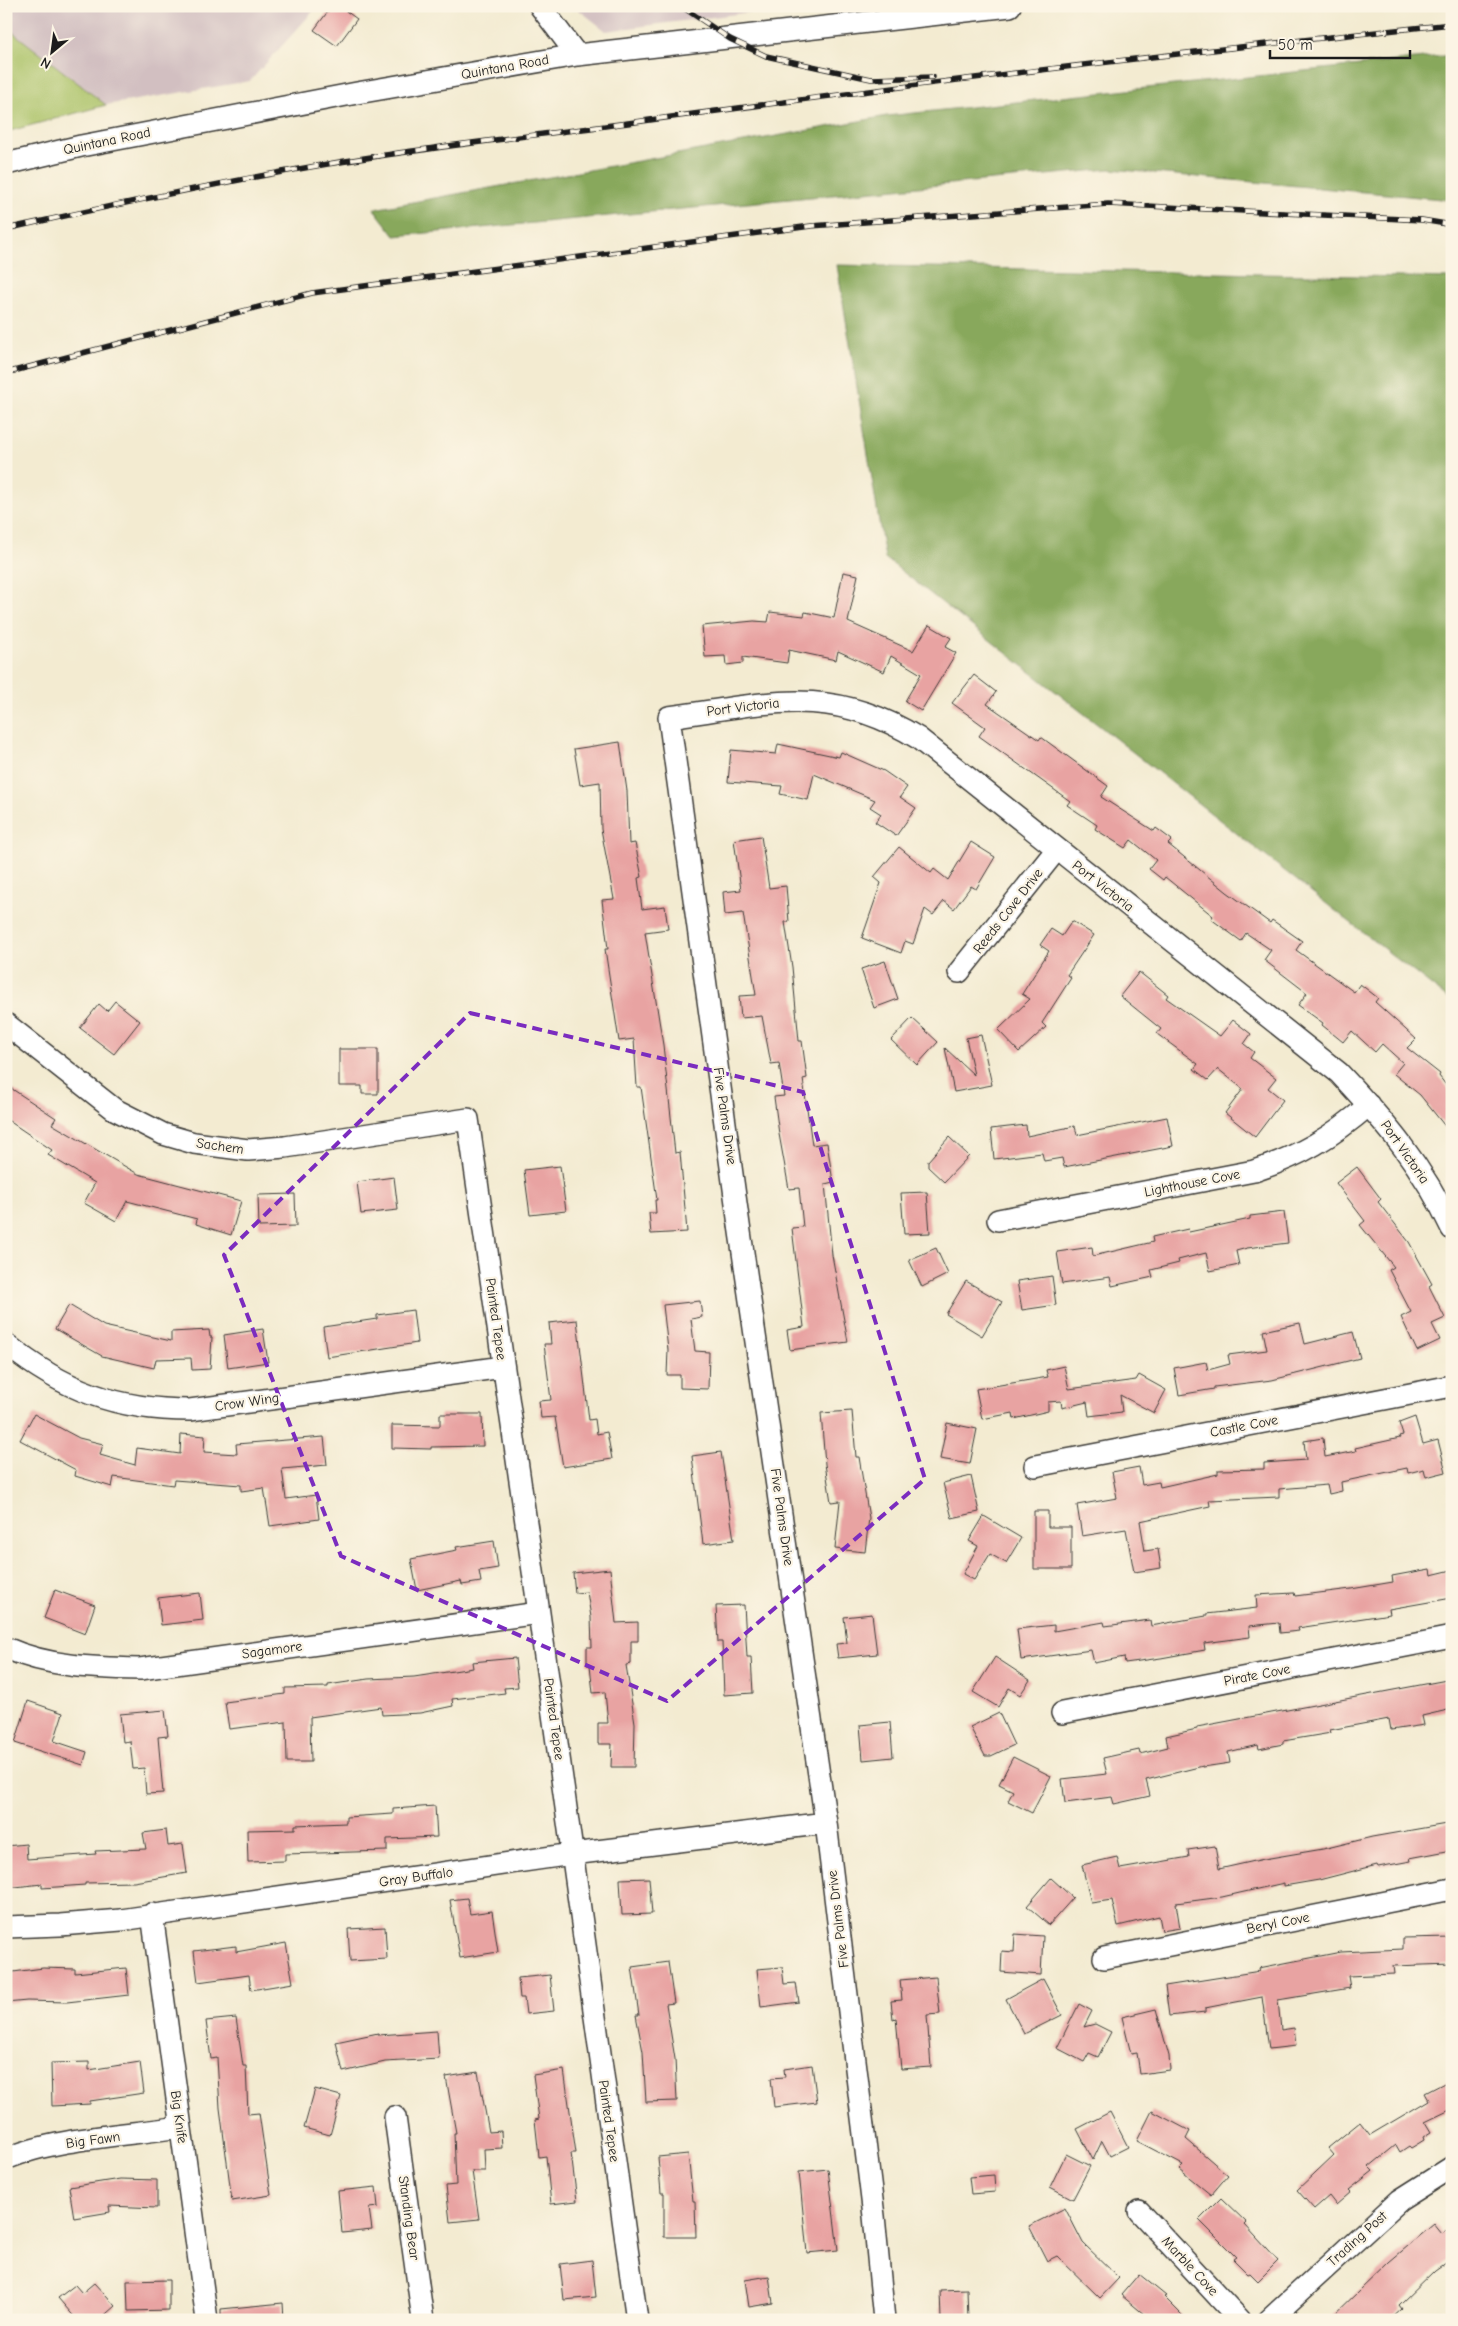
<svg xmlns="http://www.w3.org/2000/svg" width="1458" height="2326" font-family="'Comic Neue',sans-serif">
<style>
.industrial{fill:#d2bfc1}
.green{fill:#abc268;stroke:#646f42}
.forest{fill:#88a85c;stroke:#52623c}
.building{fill:#e8a3a2}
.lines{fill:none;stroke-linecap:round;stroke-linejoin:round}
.minor-casing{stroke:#3c3b37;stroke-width:24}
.minor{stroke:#fff;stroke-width:21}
.rail-casing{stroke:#1c1c1c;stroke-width:5.5}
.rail{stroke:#fcf5e5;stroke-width:4;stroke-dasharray:11;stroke-linecap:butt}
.marked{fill:none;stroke:#7b2cbf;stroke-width:4;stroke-dasharray:10 6;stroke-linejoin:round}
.labels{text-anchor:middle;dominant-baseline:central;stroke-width:4.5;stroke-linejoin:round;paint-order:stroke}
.street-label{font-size:14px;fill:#1c1c1c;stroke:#fcf5e5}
</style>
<rect width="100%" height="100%" fill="#fcf5e5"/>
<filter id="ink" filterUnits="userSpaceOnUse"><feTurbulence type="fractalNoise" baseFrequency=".02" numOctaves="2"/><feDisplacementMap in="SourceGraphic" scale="10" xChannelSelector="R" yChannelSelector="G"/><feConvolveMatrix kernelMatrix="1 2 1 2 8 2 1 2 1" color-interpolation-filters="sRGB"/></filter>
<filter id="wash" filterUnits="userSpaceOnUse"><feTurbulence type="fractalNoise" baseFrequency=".0096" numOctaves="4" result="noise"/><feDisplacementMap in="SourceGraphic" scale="20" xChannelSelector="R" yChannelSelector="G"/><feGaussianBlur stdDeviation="1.12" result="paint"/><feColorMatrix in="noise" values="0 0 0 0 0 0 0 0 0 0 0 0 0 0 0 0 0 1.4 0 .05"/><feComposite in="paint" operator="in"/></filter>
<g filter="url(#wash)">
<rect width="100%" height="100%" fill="#f3ebd1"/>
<path class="industrial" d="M6,6H318L250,81L106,105L6,27Z
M574,6H798L606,31Z"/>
<path class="green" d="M6,27L106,105L6,132Z"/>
<path class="forest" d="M1452,55V200L1110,169L395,236L374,209L887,116Z
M837,265L1452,278V1002L885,558Z"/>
<g id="blocks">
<path class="building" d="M332,6H339L357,19L337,46L314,30Z
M843,572L858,575L848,622L913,651L929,625L951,638L945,647L956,653L921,711L905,701L921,674L891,656L884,672L838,651L836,660L789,650L787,663L743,657V663L726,665L725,656L705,657L702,626L754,621L768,622L770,612L804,616L805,612L834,618Z
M974,675L996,692L987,704L1039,740L1041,737L1108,786L1101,797L1154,831L1156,828L1172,840L1168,844L1227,892L1270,923L1272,920L1302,941L1296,950L1354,992L1360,984L1378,998L1375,1002L1416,1039L1407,1048L1440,1074L1439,1076L1452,1093V1135L1420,1095L1394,1074L1403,1063L1382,1044L1375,1052L1352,1031L1343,1042L1322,1025L1323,1023L1298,1005L1307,993L1264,960L1271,950L1246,933L1241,941L1211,919L1213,916L1165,877L1163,880L1149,869L1156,860L1131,840L1125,848L1095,829L1097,825L1067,805L1070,801L979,736L985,727L952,703Z
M620,742L627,791L629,844L635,843L642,877L638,878L642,909L665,906L668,929L645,932L663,1045L675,1153L680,1152L687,1232L651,1234L649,1213H656L655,1200H657L641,1087H637L634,1039L619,1041L605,949H608L602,900L614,899L601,829L600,782L580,785L574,749Z
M778,744L839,757L841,752L884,771L907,787L900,797L916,808L896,836L875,822L881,814L870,807L875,800L814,774L808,800L780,794L782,786L728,782L731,750L776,754Z
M761,836L769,888L786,886L789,922H785L792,967L799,1041H802L807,1078L803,1079L812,1145L827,1143L833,1182L825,1184L832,1255L848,1342L790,1350L787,1330L804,1327L792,1228L803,1227L799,1188L789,1189L779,1134L774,1097L784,1096L779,1063L771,1064L762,1016L741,1018L739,996L756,995L743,913L725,915L723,892L741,890L734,840Z
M971,842L995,857L976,889L971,886L954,909L944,901L933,915L925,909L913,944L905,941L901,953L862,938L881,883L874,877L899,847L931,873L934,869L948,880Z
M1072,921L1094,935L1067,975L1071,978L1042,1023L1046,1027L1019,1052L998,1030L1030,999L1022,994L1049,951L1040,945L1051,929L1062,936Z
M885,961L898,999L874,1008L861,969Z
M1139,972L1168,995L1166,998L1220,1036L1233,1020L1251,1034L1244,1044L1254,1052L1250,1058L1276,1078L1268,1088L1283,1100L1255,1137L1225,1113L1243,1089L1218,1069L1208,1080L1194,1069L1198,1064L1157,1034L1161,1029L1120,996Z
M115,1001L140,1021L114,1054L80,1028L99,1004L107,1011Z
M912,1018L938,1042L917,1065L891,1040Z
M981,1035L992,1085L954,1092L945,1048L974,1075L966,1038Z
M339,1049H378V1094H362V1086H339Z
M6,1085L56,1118L52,1124L138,1174L241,1201L231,1235L196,1224L197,1219L127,1201L116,1221L84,1203L95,1183L48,1155L52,1150L6,1119Z
M1167,1117L1173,1146L1064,1167L1062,1158L1044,1161L1042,1153L994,1159L991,1129L1026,1125L1027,1136L1075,1126L1077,1135Z
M949,1137L969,1156L944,1182L928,1167V1161Z
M560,1166L566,1211L530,1215L524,1170Z
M1357,1167L1381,1199L1378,1202L1409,1242L1432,1284L1429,1286L1445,1318L1432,1324L1440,1340L1417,1351L1401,1317L1411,1312L1389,1270L1394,1267L1360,1225L1365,1221L1336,1183Z
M394,1177L398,1210L361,1214L357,1182Z
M927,1192L930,1233L904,1234L901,1193Z
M295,1194L296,1226L259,1227L258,1195Z
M1284,1212L1288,1243L1247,1248L1236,1251L1239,1265L1210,1271L1206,1253L1178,1260L1179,1263L1151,1270L1153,1277L1112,1286L1110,1277L1062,1284L1057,1252L1092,1247L1093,1256L1153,1242L1152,1237L1188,1229L1189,1232L1250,1219V1216Z
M936,1248L948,1274L922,1287L909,1260Z
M1052,1276L1056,1305L1022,1310L1017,1281Z
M966,1281L1002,1302L982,1336L946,1314Z
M700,1301L702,1317L691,1319L695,1351L709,1352L708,1389L680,1388V1375H667L668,1350L663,1305Z
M69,1305L104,1326L171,1341V1332L209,1330L210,1337H212L210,1369L192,1370L191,1358L156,1359L154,1368L102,1356L55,1329Z
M413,1310L417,1343L327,1357L323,1327L377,1319V1315Z
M577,1320L589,1420L595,1419L597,1434L607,1432L612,1459L563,1467L555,1417L541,1418L539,1401L551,1400L544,1344H551L549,1323Z
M1300,1323L1305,1344L1353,1332L1360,1358L1272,1380L1214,1387V1389L1179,1395L1174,1368L1206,1362L1208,1370L1230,1364L1228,1355L1267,1350L1263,1331Z
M263,1329L268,1362L228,1368L224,1335Z
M1064,1366L1069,1389L1136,1380L1139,1375L1166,1390L1154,1413L1120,1395L1122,1412L1089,1416L1087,1402L1062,1408L1061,1401L1048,1402V1411L1014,1419L1013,1413L982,1419L976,1389L1048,1377L1046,1370Z
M852,1411L856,1457H859L869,1518L865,1552L835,1549L840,1501L831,1502L825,1464L821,1413Z
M34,1414L79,1438L103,1444L100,1455L135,1465L137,1448L180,1454L181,1434L205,1436L204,1452L237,1454L236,1444L324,1437L327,1465L282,1469L286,1499L316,1495L319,1519L270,1526L264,1488L241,1491V1485L174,1480L173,1485L114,1477L112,1487L75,1476L76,1470L20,1440Z
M440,1414H482L483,1446L431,1447V1449L392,1448V1425L440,1426Z
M1415,1417L1423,1444L1438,1440L1446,1472L1426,1477L1424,1469L1408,1473L1407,1468L1341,1482L1342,1491L1329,1494L1327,1485L1279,1489V1497L1209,1500L1210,1506L1140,1521L1145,1551L1158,1549L1161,1568L1134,1572L1126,1529L1082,1536L1077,1505L1117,1498L1112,1472L1139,1467L1142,1485L1159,1482L1160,1487L1218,1474V1470L1264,1469V1463L1306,1460L1304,1441L1323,1438L1325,1457L1356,1451L1355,1448L1400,1438L1399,1436L1403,1435L1399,1423Z
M947,1423L977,1429L970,1464L940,1459Z
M721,1452L734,1540L703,1544L692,1456Z
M971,1476L979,1512L952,1518L943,1483Z
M1034,1511H1048V1527H1071V1569H1034Z
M984,1516L1021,1538L1006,1563L990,1554L974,1580L963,1574L978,1546L969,1541Z
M494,1541L498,1568L479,1571L481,1582L462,1585L461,1581L417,1590L411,1559L457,1550L456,1547Z
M610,1569L616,1623L638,1622V1641H631V1664L626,1665L635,1723L634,1767H611L612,1744H598V1723H608L605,1692L593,1693L590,1665H587V1647H592L591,1617L587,1592L575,1593L573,1573Z
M1430,1569L1431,1575L1452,1570V1598L1389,1609L1390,1614L1298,1628L1299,1631L1280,1633L1279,1623L1249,1626L1250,1637L1204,1643L1205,1650L1161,1658L1125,1663L1124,1657L1094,1663L1091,1650L1021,1660L1017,1629L1054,1625V1631L1104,1622L1105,1626L1150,1620L1151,1626L1206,1616V1614L1257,1608L1256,1595L1294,1593L1295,1596L1351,1589L1393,1582L1392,1576Z
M55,1590L95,1605L85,1634L44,1618Z
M200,1593L203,1620L161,1625L158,1598Z
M744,1605L747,1657H751L753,1693L724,1695L722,1642H718L716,1606Z
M872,1614L877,1654L838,1658L836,1644L847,1643L844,1617Z
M995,1657L1030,1680L1020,1695L1009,1688L998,1707L973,1692Z
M515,1658L518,1687L504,1688L505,1693L452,1699L453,1706L420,1713L382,1715L381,1707L310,1717L311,1762H287L286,1722L229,1729L225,1702L285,1694V1688L328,1687V1685L368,1679L414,1677L473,1668L472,1662Z
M1452,1679V1709L1422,1716L1424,1725L1391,1730L1389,1719L1330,1730L1331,1733L1283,1741V1744L1259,1749L1258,1745L1228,1752L1230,1763L1203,1767V1766L1146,1780L1150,1796L1114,1804L1112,1797L1065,1803L1062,1779L1107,1774L1103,1758L1139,1750L1140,1754L1168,1747L1166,1736L1197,1729V1727Z
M28,1701L63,1713L54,1741L87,1752L83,1765L15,1743Z
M165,1710L168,1736L158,1737L163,1793L146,1794L144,1768L133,1769L130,1741L123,1742L120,1714Z
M999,1713L1014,1745L991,1756H985L970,1727Z
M890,1722L893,1757L863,1760L860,1725Z
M1013,1757L1051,1776L1032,1813L1008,1801L1013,1791L999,1784Z
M435,1806L437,1837L387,1839V1851L285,1854V1861L248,1862L247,1830L295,1829V1825L346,1823V1817L393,1814V1809Z
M1452,1823V1850L1410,1858L1411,1861L1378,1867L1377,1865L1319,1880L1284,1886V1883L1222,1897L1176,1903L1180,1928L1162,1931L1159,1916L1118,1926L1112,1900L1091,1903L1082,1865L1117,1857L1120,1869L1189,1857L1188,1850L1215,1846L1219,1869L1264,1859L1323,1849L1372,1837Z
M166,1830L168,1846L183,1844L187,1873L134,1882L85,1883V1885L42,1888V1884L6,1888V1846L26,1844L27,1859L96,1854L95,1851L146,1849L143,1833Z
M649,1878L652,1914L622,1915L620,1879Z
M1051,1878L1073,1898L1049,1925L1027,1906Z
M467,1898L470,1914L492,1911L498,1952L460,1958L450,1900Z
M385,1927L387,1959L350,1961L348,1929Z
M1015,1934L1043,1936L1041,1975L1001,1972L1002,1951L1014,1952Z
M1452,1937V1964L1393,1966L1394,1974L1348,1976L1350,1988L1278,2000L1281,2030L1294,2028L1296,2046L1269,2049L1262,1997L1205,2008V2012L1169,2016L1165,1986L1260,1971L1259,1968L1341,1952L1403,1949V1938Z
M286,1943L293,1983L251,1990L249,1975L198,1982L194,1951L236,1946V1952Z
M668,1962L674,2003L666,2004L675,2059L677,2101L646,2102L643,2052L636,2015H639L632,1967Z
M782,1967L784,1984L796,1983L799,2002L761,2007L757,1969Z
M43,1968L75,1969V1973L126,1968L129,1995L67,2002L27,2001L6,2003V1973Z
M550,1975L554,2011L526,2014L524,1998H520L518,1978Z
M936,1977L940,2014L927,2015L931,2067L901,2069L896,2018L893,2019L891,2001L902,2000L900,1980Z
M1043,1979L1062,2015L1024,2034L1006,1999Z
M1079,2004L1092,2011L1084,2027L1095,2024L1111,2032L1098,2057L1089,2053L1084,2062L1057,2048Z
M1156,2009L1169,2056L1170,2070L1140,2074L1137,2053L1131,2054L1122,2017Z
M236,2018L243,2066H246L248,2114L259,2113L271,2195L232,2201L220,2108L217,2058L211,2059L206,2021Z
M437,2031L439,2059L385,2062L343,2072L336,2042L378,2033V2035Z
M89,2062V2070L140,2062L144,2093L90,2101V2104L52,2106L51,2063Z
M812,2065L817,2102L774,2107L771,2078L785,2077L784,2069Z
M564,2070L576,2153H571L577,2201L551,2204L546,2156L539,2157L535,2120L539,2119L533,2075Z
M478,2072L489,2132L501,2131L502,2148L484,2149L485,2171H472L479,2219L450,2222L446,2186L456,2185L454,2133H456L446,2077Z
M1452,2079V2109L1425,2122L1431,2132L1423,2137L1424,2140L1411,2148L1409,2146L1400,2152L1396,2145L1369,2167L1373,2171L1349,2190L1351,2192L1336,2205L1329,2196L1314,2209L1297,2190L1334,2155L1328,2148L1360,2122L1370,2135L1429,2100L1425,2093Z
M315,2089L341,2096L330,2135L304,2128Z
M1152,2111L1190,2131L1186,2139L1228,2175L1211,2195L1179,2169L1183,2165L1137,2141Z
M1110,2112L1128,2147L1110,2156L1102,2141L1093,2160L1077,2129Z
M688,2154L693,2201H695L696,2237H664V2193H661L658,2157Z
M1066,2154L1090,2166L1073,2199L1050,2187Z
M828,2169L838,2250L807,2253L799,2172Z
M994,2175L995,2192L971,2194L969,2177Z
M120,2179L157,2180V2208L109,2206L110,2212L74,2218L69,2187Z
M376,2187L378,2207L369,2208L372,2230L342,2233L338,2191Z
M1221,2198L1247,2223L1245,2225L1278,2261L1258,2281L1250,2273L1248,2274L1233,2259L1236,2257L1199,2220Z
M1065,2208L1083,2243L1119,2278L1100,2298L1057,2256L1047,2261L1029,2226Z
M1434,2224L1442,2234L1452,2226V2258L1435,2270L1399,2305L1402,2309L1390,2320H1329L1389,2262Z
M592,2260L596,2297L564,2300L560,2264Z
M1139,2274L1166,2296L1164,2297L1187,2320H1151L1121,2295Z
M769,2276L773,2303L749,2307L745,2280Z
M169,2280V2310L128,2311L127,2281Z
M94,2283L115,2306L99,2320H77L58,2298L75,2285L82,2293Z
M967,2289L968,2320H941L940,2290Z
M283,2303L284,2320H221V2309Z"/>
</g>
</g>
<g filter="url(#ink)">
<use href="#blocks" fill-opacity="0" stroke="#3c3b37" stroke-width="1"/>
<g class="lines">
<g class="minor-casing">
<path id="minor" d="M540,6L577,55
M6,164L81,146L357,93L577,55L1010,6
M959,972L1057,849
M6,1024L114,1109L163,1134L194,1143L248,1150L285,1147L468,1119L539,1613L637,2320
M998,1220L1254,1171C1300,1156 1332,1137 1369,1105
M6,1344C63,1390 117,1410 190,1410L503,1367
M1035,1466L1452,1386
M6,1648C49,1667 94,1668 140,1669L539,1613
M1062,1713L1452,1637
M152,1914L207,2320
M6,1927L60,1925L121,1920L572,1854L826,1823
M1104,1958L1452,1889
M395,2117L423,2320
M6,2159C54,2138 128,2135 180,2127
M1139,2211L1240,2320
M884,2320L874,2216L826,1823L739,1225L669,717C765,704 829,683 918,738L1339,1073C1387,1124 1422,1165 1452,1229
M1269,2320L1400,2200L1452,2167"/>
</g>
<use href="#minor" class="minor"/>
<g class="rail-casing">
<path id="rail" d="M681,6L730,39L766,56L871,79L933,77
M6,229C109,206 212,184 316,166C419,148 524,137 628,123C902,85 1177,53 1452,24
M6,373L312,293L811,226L1108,204L1422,220L1452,225"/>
</g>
<use href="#rail" class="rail"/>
</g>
</g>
<path class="marked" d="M470,1013L803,1092L925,1479L667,1701L341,1556L224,1255Z"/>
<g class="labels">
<g class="street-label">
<text transform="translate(505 67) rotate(-10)">Quintana Road</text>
<text transform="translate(107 141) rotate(-12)">Quintana Road</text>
<text transform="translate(743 707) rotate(-7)">Port Victoria</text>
<text transform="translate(1103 886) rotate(38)">Port Victoria</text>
<text transform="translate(1008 911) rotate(-52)">Reeds Cove Drive</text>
<text transform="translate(725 1116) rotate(82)">Five Palms Drive</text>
<text transform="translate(220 1146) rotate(8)">Sachem</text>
<text transform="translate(1405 1152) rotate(55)">Port Victoria</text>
<text transform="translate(1192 1183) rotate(-11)">Lighthouse Cove</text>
<text transform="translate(496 1319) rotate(82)">Painted Tepee</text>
<text transform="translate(247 1402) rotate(-8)">Crow Wing</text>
<text transform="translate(1244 1426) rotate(-11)">Castle Cove</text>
<text transform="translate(782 1517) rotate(82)">Five Palms Drive</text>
<text transform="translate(272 1650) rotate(-8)">Sagamore</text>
<text transform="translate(1257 1675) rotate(-11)">Pirate Cove</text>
<text transform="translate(554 1719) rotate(82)">Painted Tepee</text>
<text transform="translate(416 1877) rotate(-8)">Gray Buffalo</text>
<text transform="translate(838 1919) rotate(-97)">Five Palms Drive</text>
<text transform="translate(1278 1923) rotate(-11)">Beryl Cove</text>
<text transform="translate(179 2117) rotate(82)">Big Knife</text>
<text transform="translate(609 2121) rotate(82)">Painted Tepee</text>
<text transform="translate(93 2140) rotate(-8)">Big Fawn</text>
<text transform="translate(409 2218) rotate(82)">Standing Bear</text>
<text transform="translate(1357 2239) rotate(-42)">Trading Post</text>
<text transform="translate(1190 2266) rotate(47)">Marble Cove</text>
</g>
</g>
<rect width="1458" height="2326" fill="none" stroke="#fcf5e5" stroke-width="25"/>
<g transform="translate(52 52) rotate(209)" stroke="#fcf5e5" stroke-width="4" paint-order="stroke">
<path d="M0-4L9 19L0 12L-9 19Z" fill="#1c1c1c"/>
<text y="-8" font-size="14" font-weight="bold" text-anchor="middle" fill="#1c1c1c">N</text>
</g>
<path d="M1270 50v8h140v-8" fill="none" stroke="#1c1c1c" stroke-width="2.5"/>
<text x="1278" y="50" font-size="15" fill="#1c1c1c" stroke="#fcf5e5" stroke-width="4" paint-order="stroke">50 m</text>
</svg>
